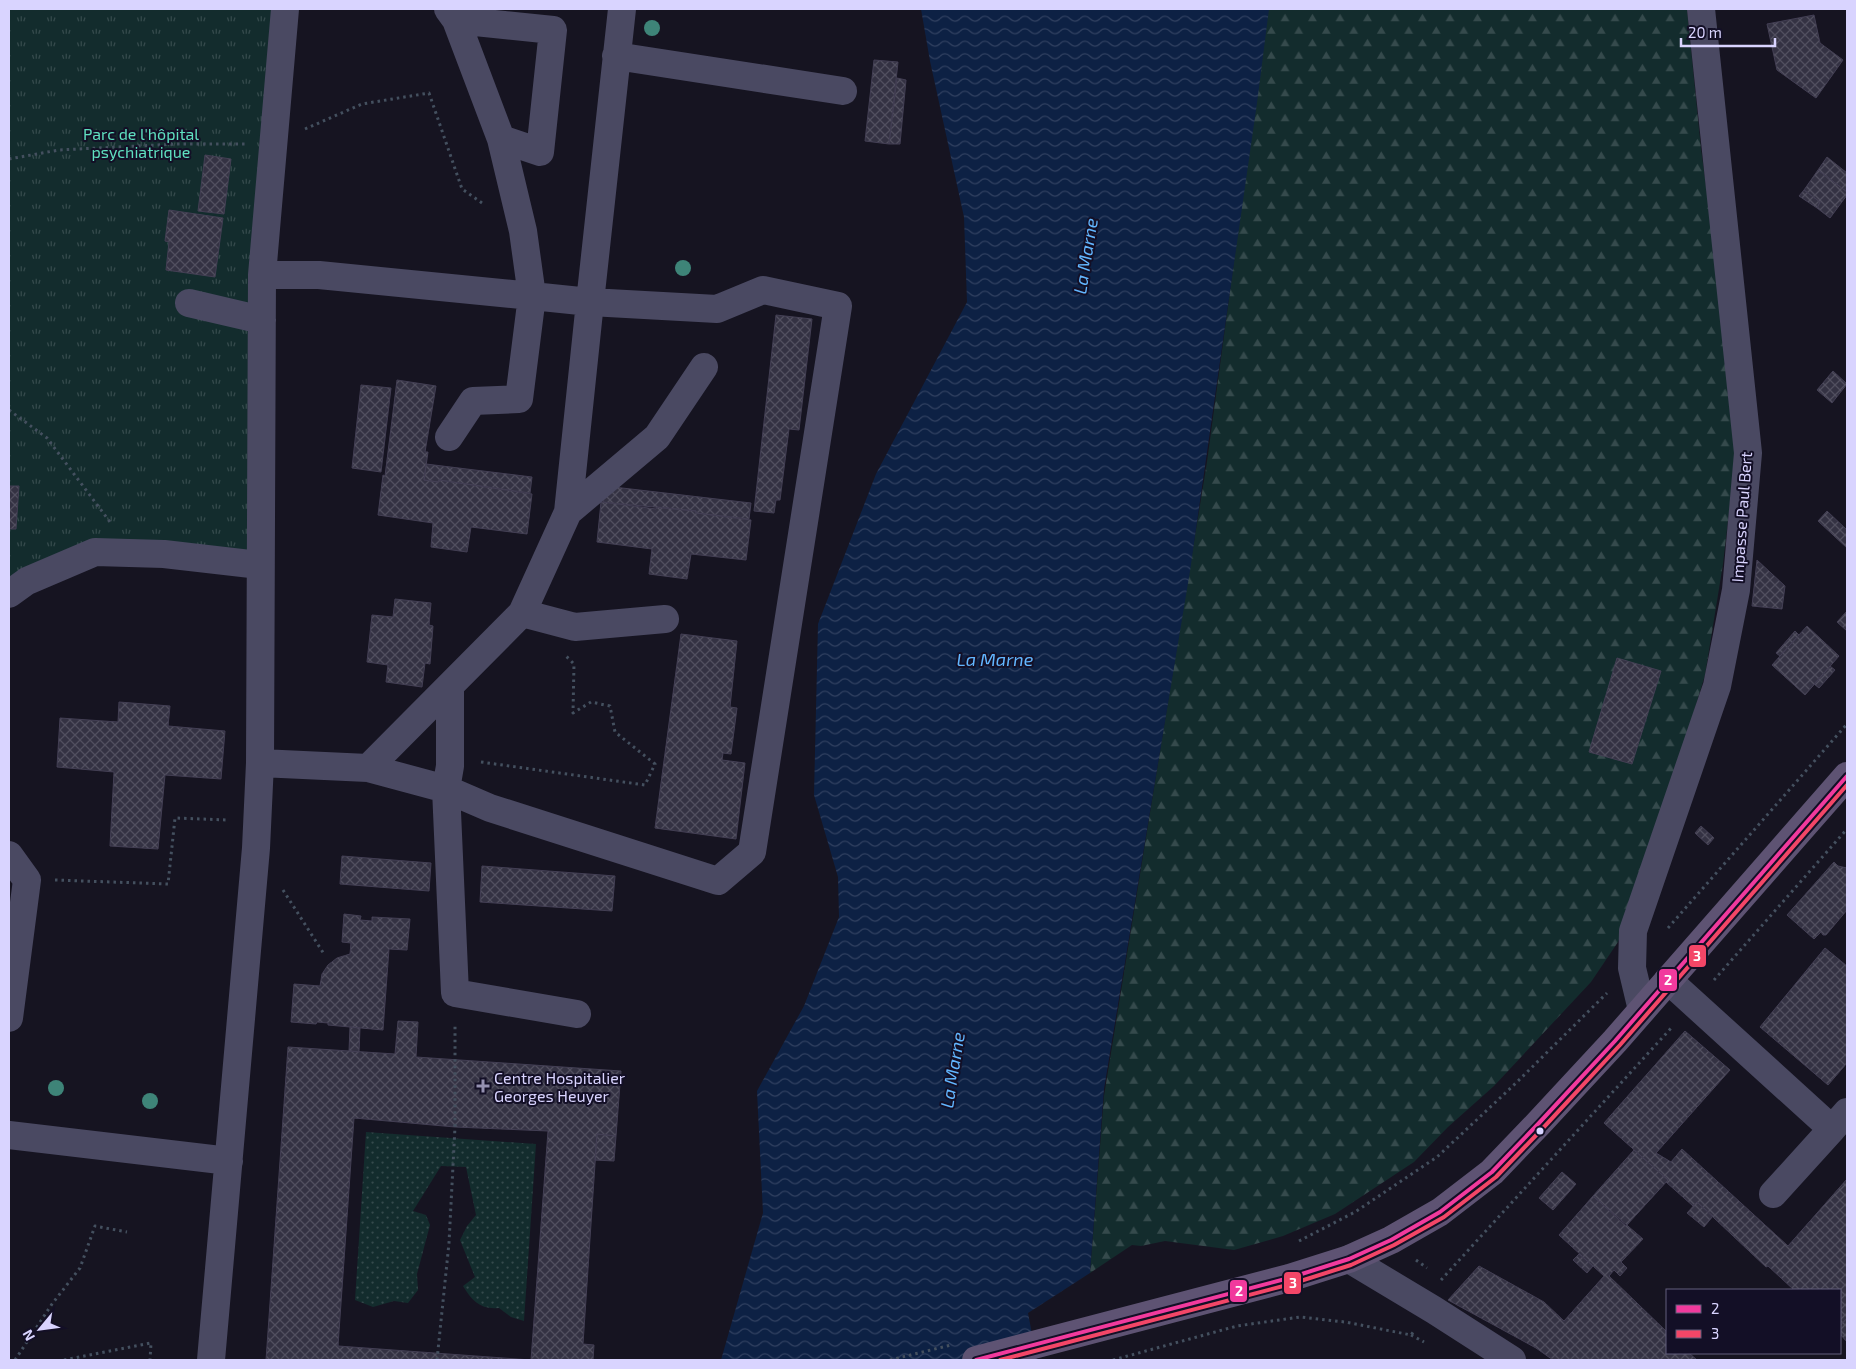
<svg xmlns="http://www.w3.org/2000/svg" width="1856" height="1369" font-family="'Exo 2',sans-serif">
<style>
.grass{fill:url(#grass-dots)}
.forest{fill:url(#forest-firs)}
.park{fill:url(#park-tufts)}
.water{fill:url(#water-waves)}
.building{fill:url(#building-cross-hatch);stroke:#433f54;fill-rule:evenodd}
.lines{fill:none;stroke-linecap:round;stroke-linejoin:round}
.path{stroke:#44505f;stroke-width:3;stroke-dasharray:2.5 4;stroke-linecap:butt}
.minor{stroke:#4a4962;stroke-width:28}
.major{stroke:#5e5373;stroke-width:28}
.bus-1-casing{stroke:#130f26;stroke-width:8}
.bus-2-casing{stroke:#130f26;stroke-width:8}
.bus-1{stroke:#f13a9d;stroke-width:4}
.bus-2{stroke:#f34667;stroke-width:4}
.tree{fill:#3e8478}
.poi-dot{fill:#9591b1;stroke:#130f26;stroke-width:2}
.bus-dot{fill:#d9d4ff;stroke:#130f26;stroke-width:2}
.labels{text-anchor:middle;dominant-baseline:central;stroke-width:4;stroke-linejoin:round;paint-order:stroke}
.park-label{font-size:16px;fill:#5fe0c0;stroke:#130f26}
.street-label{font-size:16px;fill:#d9d4ff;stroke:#130f26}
.poi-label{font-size:16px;fill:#d9d4ff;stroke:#130f26;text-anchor:start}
.water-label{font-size:18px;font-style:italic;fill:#62b6ff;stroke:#130f26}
.line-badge{stroke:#130f26;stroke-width:2}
.badge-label{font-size:14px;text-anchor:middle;font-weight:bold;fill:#fff}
</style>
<defs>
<pattern id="grass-dots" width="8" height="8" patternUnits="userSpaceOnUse" patternTransform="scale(1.25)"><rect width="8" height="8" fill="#132c2d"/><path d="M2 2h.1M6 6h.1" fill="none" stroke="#354a4c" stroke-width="1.8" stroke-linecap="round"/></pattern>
<pattern id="forest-firs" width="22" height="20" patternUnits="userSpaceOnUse" patternTransform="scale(1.25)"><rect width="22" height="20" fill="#132c2d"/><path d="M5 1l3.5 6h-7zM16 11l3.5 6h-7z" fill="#354a4c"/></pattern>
<pattern id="park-tufts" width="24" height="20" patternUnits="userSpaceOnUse" patternTransform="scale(1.25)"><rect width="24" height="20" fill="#132c2d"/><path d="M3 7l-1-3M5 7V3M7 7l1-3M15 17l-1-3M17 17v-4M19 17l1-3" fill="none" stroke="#354a4c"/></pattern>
<pattern id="water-waves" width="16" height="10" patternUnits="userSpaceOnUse" patternTransform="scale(1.25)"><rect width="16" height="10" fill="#0d2144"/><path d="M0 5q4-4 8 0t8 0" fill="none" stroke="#304060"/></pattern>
<pattern id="building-cross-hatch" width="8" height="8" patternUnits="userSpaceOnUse" patternTransform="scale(1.25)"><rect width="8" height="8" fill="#343243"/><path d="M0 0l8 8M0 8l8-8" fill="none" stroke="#514f5f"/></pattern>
</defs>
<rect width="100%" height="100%" fill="#161421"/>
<path class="grass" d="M366,1132L536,1144L524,1321L511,1317L499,1308C481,1310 472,1301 463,1286L475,1277L460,1240L467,1226L476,1215L466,1167L441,1166L413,1211L426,1215L430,1225L417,1274L418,1290L408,1303L394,1301L373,1307L355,1300Z"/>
<path class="forest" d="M1268,9H1687L1701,149L1734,392L1735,459L1723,564L1705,675L1655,840L1618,942L1591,982L1494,1086L1448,1127L1414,1162L1335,1214L1283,1236L1234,1250L1165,1241L1141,1246L1132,1245L1090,1273L1104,1096L1207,462Z"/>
<path class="park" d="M9,9H285L260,565L95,552L9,594Z"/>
<path class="water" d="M921,9H1269L1257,103L1190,571L1104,1089L1090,1273L1028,1313L1037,1360H721L763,1213L757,1091L804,1006L839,917L838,877L814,795L818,624L876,474L967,302L964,217L930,61Z"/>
<path class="building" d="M1814,15L1820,43L1843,60L1816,98L1777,70L1767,24Z
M874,60L898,62L889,144L865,141Z
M897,78L906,80L900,144H889Z
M205,155L231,159L224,214L198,211Z
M1827,157L1847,173V192L1818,170Z
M1818,170L1847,192V195L1830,218L1817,208L1820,202L1804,190Z
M1804,190L1820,202L1817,208L1799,196Z
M169,210L223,218L215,277L166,270L169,242L165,241Z
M776,315L812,319L799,430L789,429L780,500H776L774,513L754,511Z
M1833,371L1847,384L1832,403L1817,390Z
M397,380L436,386L425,452H428L424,480L438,482L439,480L532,494L527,534L471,527L467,552L431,547L433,523L378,515L383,475L385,476Z
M361,385L391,388L381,472L352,468Z
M426,464L532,477L530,493L439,480L438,482L424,480Z
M9,486H19L16,529H9Z
M605,486L751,503L749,519L696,513V511L657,507L656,509L603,502Z
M601,502L696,511V513L751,520L746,560L691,554L687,579L649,574L652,549L597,542Z
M1827,511L1847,530V548L1818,521Z
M1757,560L1785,586L1782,609L1752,606Z
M395,599L431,603L429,625L433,626L430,664L425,663L422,687L386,682L388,665L367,662L372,615L393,617Z
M1847,611V631L1837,622Z
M1807,626L1839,656L1805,695L1772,665Z
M1795,631L1799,635L1780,656L1776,653Z
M681,634L737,641L730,707L737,708L731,754L723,753L722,760L745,763L736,839L655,828Z
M1617,658L1661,671L1632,764L1589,752Z
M1830,666L1835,670L1819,688L1814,684Z
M119,702L170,706L168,726L225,731L221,779L165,775L158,849L110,846L114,772L57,767L60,718L118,722Z
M1701,826L1714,838L1708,845L1695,833Z
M342,856L431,863L429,891L340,884Z
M1834,862L1838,866L1847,868V910L1826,935H1823L1821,932L1814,939L1787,915Z
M482,866L615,876L612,911L480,902Z
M344,914L361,916L360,920L372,921V917L410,919L407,950L389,949L383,1030L328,1025V1023L317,1022L316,1024L291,1022L294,984L320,986L322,974L328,965L337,958L350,954L351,943L342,942Z
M1825,948L1847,966V1063L1828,1085L1760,1027Z
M398,1021L418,1022L416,1057L621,1071L616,1136L597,1134L583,1344L594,1345L593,1360H266L288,1047L395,1054ZM354,1118L455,1127L548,1131L531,1360L338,1346Z
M350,1027L360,1028L359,1052L349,1051Z
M1685,1031L1730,1070L1656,1153L1671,1162L1682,1149L1788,1246L1847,1179V1318L1840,1326V1290H1794L1768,1266L1766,1267L1697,1202L1693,1206L1666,1182L1668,1180L1604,1123Z
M597,1134L616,1136L614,1161L595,1160Z
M1634,1150L1668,1180L1626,1226L1593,1196Z
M1562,1172L1576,1184L1553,1210L1539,1198Z
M1593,1196L1643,1239L1621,1262L1627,1268L1620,1276L1614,1270L1609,1276L1667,1332V1353H1689L1697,1360H1553L1536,1348L1448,1300L1479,1266L1544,1302L1564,1321L1604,1276L1559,1235Z
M1697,1202L1713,1216L1704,1227L1687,1213Z
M1579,1254L1593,1266L1587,1273L1573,1260Z
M1847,1318V1342L1840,1334V1326Z"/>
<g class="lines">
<path class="path" d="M305,129L362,104L429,93L462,189L485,205
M9,159L59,150L177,144H245
M9,410L47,438L110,522
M481,762L645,785L655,764L615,732L610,706L591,702L573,713L574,664L566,656
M55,880L168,884L175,818L228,820
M283,890L324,954
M1668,928L1847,724
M1714,980L1847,829
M1299,1241L1355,1212L1437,1157L1516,1083L1607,993
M1416,1260L1427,1268
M1441,1280L1673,1026
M1411,1335L1424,1342
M15,1360L52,1304L80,1268L95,1226L127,1232
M64,1360L151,1343L150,1360
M437,1360L449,1243L455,1127V1024
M890,1360L951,1345
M1113,1360L1237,1326L1300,1317L1345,1322L1411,1335L1414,1331"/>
<path class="minor" d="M456,20L553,30L540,152L501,139
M616,56L843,91
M262,275H319L532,296L519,399L473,401L449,437
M189,303L262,320
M568,512L657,437L704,367
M9,594L27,581L95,552L164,554L260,565
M522,613L575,627L665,619
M450,686V766L446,789L455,993L577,1014
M260,763L368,768L522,613L568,512L590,302L532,296L523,231L501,139L456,20L448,9
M368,768L446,789L490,808L718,881L752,852L838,306L763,290L717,309L590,302L622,9
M9,855L27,880L9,1018
M1668,980L1832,1129L1847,1112
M1642,1010L1632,968L1633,931L1717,686L1736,590L1748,453L1701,9
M9,1135L229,1161
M1773,1194L1832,1129
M1349,1259L1434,1310L1512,1360
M211,1360L256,848L260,763L262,275L285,9"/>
<path class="major" d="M976,1360L1289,1278L1349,1259L1391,1240L1440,1212L1492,1172L1539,1123L1615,1041L1847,776"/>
<g class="bus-1-casing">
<path id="bus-1" d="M976,1360L1289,1278L1349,1259L1391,1240L1440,1212L1492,1172L1539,1123L1615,1041L1847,776"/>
</g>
<g class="bus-2-casing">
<path id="bus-2" d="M1000,1360L1291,1284L1351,1265L1394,1245L1444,1217L1496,1177L1544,1127L1620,1045L1847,785"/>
</g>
<use href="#bus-1" class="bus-1"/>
<use href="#bus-2" class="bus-2"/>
</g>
<g class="tree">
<circle cx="652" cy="28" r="8"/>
<circle cx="683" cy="268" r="8"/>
<circle cx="56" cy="1088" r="8"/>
<circle cx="150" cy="1101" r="8"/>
</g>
<path class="poi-dot" d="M480.5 1078.5h5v5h5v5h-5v5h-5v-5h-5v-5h5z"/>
<circle class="bus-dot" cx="1540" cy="1131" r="4.5"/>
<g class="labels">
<g class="park-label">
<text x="141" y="133">Parc de l'hôpital<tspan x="141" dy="18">psychiatrique</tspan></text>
</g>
<g class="street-label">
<text transform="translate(1741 517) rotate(-86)">Impasse Paul Bert</text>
</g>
<g class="poi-label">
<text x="494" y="1077">Centre Hospitalier<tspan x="494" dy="18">Georges Heuyer</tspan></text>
</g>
<g class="water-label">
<text transform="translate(1085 256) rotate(-81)">La Marne</text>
<text x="995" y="659">La Marne</text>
<text transform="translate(952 1070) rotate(-81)">La Marne</text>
</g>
</g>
<g class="line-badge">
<rect x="1688" y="944" width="19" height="24" rx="5" fill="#f34667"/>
<rect x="1658" y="968" width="20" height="24" rx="5" fill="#f13a9d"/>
<rect x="1283" y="1271" width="19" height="24" rx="5" fill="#f34667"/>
<rect x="1229" y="1279" width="19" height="24" rx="5" fill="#f13a9d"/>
</g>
<g class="badge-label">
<text x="1697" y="961">3</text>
<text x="1668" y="985">2</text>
<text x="1293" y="1288">3</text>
<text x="1239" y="1296">2</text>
</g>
<rect width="1856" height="1369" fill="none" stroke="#d9d4ff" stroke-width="20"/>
<rect x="1666" y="1289" width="175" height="65" fill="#130f26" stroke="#625e7d"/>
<rect x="1676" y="1305" width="25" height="8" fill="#f13a9d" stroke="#625e7d"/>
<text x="1711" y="1314" font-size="15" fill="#d9d4ff">2</text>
<rect x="1676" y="1330" width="25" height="8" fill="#f34667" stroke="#625e7d"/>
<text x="1711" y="1339" font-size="15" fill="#d9d4ff">3</text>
<g transform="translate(40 1329) rotate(241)" stroke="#130f26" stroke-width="4" paint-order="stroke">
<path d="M0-4L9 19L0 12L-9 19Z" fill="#d9d4ff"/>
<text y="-8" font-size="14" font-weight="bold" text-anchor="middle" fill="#d9d4ff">N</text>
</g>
<path d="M1681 38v8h94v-8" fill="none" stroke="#d9d4ff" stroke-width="2.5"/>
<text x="1688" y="38" font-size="15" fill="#d9d4ff" stroke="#130f26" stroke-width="4" paint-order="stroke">20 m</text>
</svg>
